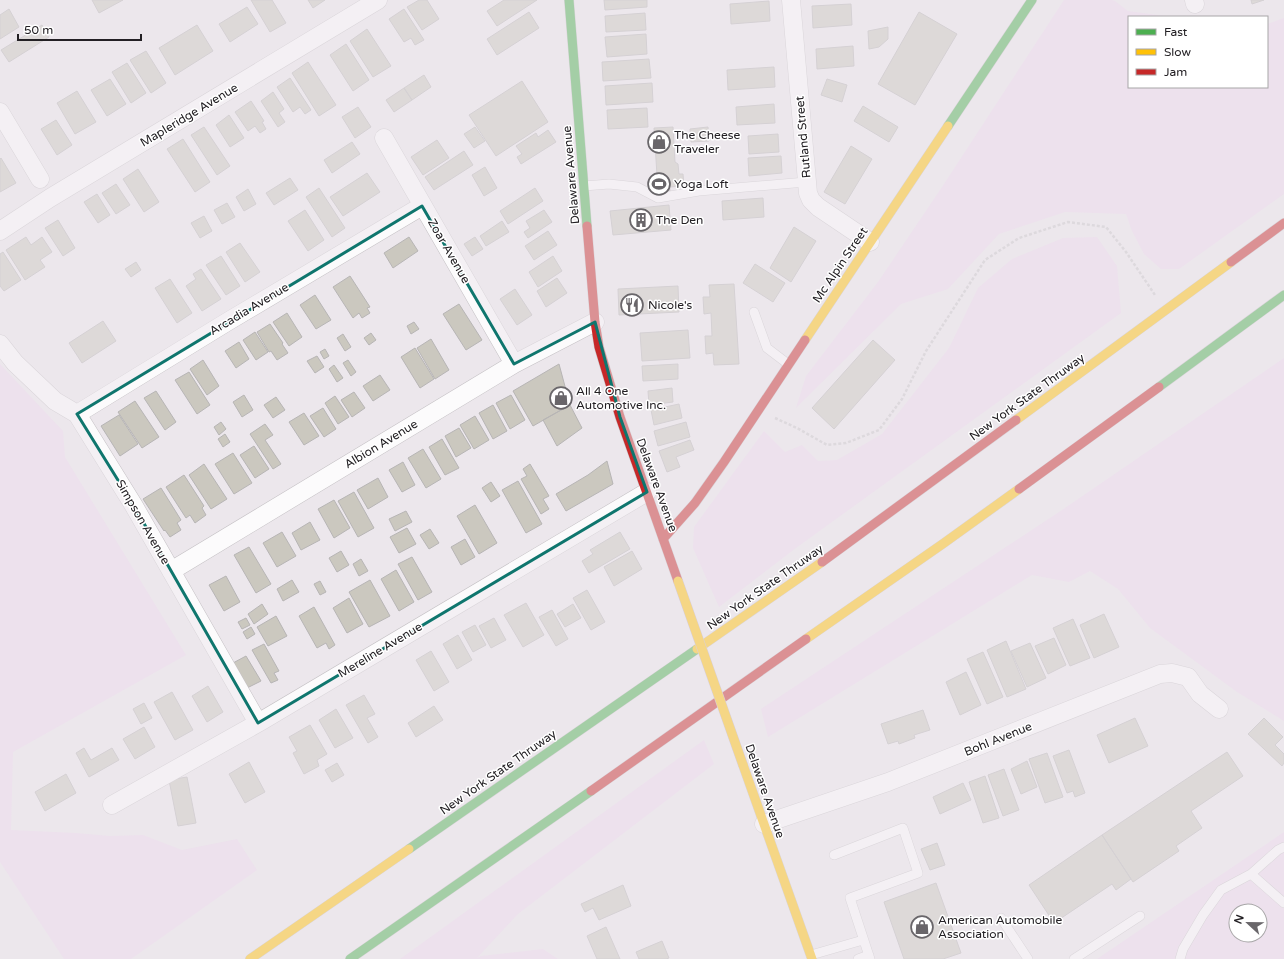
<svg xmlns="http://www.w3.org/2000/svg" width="1284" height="959" font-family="'Varela Round',sans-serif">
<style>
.green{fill:#edd9ed;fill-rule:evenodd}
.building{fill:#cbc8bf;stroke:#b7b5b5}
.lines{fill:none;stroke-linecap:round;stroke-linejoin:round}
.lane-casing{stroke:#c4c0c4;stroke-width:10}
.street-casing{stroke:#c4c0c4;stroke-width:19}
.fast-casing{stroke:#c4c0c4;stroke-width:10}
.slow-casing{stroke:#c4c0c4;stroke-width:10}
.jam-casing{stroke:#c4c0c4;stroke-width:10}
.path{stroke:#c9c7ca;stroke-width:2.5;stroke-dasharray:3 2;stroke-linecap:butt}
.lane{stroke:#fcfbfc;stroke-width:9}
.street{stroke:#fcfbfc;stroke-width:18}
.fast{stroke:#4caf50;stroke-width:9}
.slow{stroke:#ffc107;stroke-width:9}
.jam{stroke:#c62828;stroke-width:9}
.slow-bridge-casing{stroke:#c0b3c1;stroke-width:10;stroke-linecap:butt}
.slow-bridge{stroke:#ffc107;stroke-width:9}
.marked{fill:none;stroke:#0f766e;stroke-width:3;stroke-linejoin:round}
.labels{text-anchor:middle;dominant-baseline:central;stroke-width:3;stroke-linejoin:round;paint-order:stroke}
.street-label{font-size:12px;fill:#232024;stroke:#fff}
.poi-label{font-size:12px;fill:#232024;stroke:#fff;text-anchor:start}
</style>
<rect width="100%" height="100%" fill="#ece7ec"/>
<path class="green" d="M1064,0H1112L1115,1L1128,11L1172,17H1129V87H1267V24L1284,18V194L1179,269H1161L1144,254L1132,231L1126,214L1065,212L999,234L948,289L901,304L796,408L806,376L878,282L942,187Z
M1097,237L1117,266L1121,313L796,548L719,607L693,548L694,527L764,431L785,452L802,445L818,461L837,460L882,434L949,348L978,288L1012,259L1063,238Z
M1284,358V721L1237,692L1150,628L1118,589L1090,571L1069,582L1032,575L768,737L761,709L1062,510Z
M0,364L63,431L65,457L186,655L13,752L11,830L76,833L110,836L143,835L182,850L237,839L257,870L131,959H64L0,862Z
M704,740L714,764L518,914L477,958L481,956L543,949L558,959H400Z
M1284,832V959H1097ZM1236,911H1260V935H1236Z"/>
<path class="building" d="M92,0H123L99,13Z
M251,0H272L286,23L270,32Z
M308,0H325L313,8Z
M419,0H427L439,19L422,30L407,7Z
M504,0H537L497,26L487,11Z
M604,0H647V7L605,10Z
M1251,0H1264L1252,4Z
M769,1L770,21L731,24L730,4Z
M851,4L852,25L813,28L812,6Z
M247,7L258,24L230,42L219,24Z
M9,9L19,27L0,39V15Z
M404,9L424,40L415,45L411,38L404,42L389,19Z
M529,12L539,28L497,55L487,39Z
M919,12L957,34L915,105L878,84Z
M645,13L646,30L606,32L605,16Z
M42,25L49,37L9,62L1,50Z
M197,25L213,51L175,75L159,48Z
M888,27V39L879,47L869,49L868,31Z
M367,29L391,66L373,77L350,41Z
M646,34L647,54L607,57L605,37Z
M346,44L369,80L353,91L330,55Z
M853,46L854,66L817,69L816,49Z
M146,51L166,83L151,93L130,60Z
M649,59L651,78L603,81L602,62Z
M308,62L336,105L319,116L292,73Z
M127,63L146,93L131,103L112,72Z
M774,67L775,87L728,90L727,70Z
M424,75L431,87L412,100L404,88Z
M290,78L311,110L305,114L300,107L293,112L277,87Z
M110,79L126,104L107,116L91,90Z
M827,79L847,85L842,102L821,95Z
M522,81L548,122L496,156L469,115Z
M652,83L653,102L606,105L605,86Z
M404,88L412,100L394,112L386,100Z
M77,91L96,122L75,134L57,103Z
M273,92L284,109L279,113L285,122L278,127L261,101Z
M251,101L264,121L262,122L266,129L260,133L255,126L248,131L235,112Z
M774,104L775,123L737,125L736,107Z
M863,106L898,127L889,142L854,121Z
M358,107L371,127L355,138L342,117Z
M647,108L648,127L608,129L607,110Z
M229,115L244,138L230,147L216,125Z
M56,120L72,145L57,155L41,129Z
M204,127L230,166L217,175L191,135Z
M475,127L485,141L474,148L464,134Z
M673,127L675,162L678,164L679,174H683L684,186L670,187V191H658L654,128Z
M708,127L709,141L691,142L690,129Z
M548,130L556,142L521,164L517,157L522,154L516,146L536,133L538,137Z
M778,134L779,152L749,154L748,136Z
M183,139L210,182L195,192L167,149Z
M437,140L449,158L423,175L411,157Z
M352,142L360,154L332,173L324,160Z
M851,146L872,159L845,204L824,192Z
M464,151L473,165L434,190L425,177Z
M781,156L782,173L749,176L748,158Z
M1,158L16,183L0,192V159Z
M485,167L497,188L484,196L472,175Z
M138,169L159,202L144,212L123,179Z
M367,173L380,192L343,216L330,197Z
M290,178L298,190L274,205L266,193Z
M116,184L130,205L116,214L102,193Z
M319,188L345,228L332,237L306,197Z
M535,188L543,201L508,224L500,211Z
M248,189L256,204L244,211L236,197Z
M97,194L110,215L98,223L84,202Z
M763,198L764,217L723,220L722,201Z
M227,203L235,217L222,224L214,210Z
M669,205L671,230L613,235L610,211Z
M305,210L324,240L308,251L288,221Z
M544,210L552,222L528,238L524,232L530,228L526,221Z
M204,216L212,231L200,238L191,223Z
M58,220L75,248L63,256L45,228Z
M502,221L509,232L486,246L480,236Z
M794,227L816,241L791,282L770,268Z
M548,231L557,245L534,260L525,246Z
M26,237L31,245L42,237L52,252L40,260L45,267L25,280L6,250Z
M409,237L418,251L393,268L384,253Z
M475,237L483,249L472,256L464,244Z
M240,243L260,272L245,282L226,252Z
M3,252L21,280L4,291L0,286V254Z
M221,256L240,286L226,295L206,265Z
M553,256L562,271L538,287L529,272Z
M136,262L141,270L131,277L125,269Z
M755,264L785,283L773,302L743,283Z
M201,269L221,299L202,311L186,286L196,279L193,274Z
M350,276L370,307L367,308L370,313L362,318L359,313L353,318L333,287Z
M557,278L567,293L546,307L537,291Z
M170,279L192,313L177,323L155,288Z
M734,284L739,364L714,365L713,353L706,354L705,336H712L711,313L704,314L703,297H710L709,285Z
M678,286L679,312L619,315L618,289Z
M515,289L532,315L517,325L500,299Z
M315,295L331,320L316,329L300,305Z
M459,304L482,340L466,350L443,314Z
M287,313L302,337L289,346L273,322Z
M103,321L116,341L82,363L69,343Z
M414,322L419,329L411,334L407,326Z
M270,324L283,343L282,344L288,353L277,360L271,351L269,352L257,332Z
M688,330L690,358L642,361L640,333Z
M255,332L268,352L256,360L243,340Z
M371,333L376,340L369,345L364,338Z
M343,334L351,347L345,351L337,338Z
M431,339L449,370L435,379L417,348Z
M873,340L895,360L834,429L812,408Z
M239,342L249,359L236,368L225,351Z
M415,348L434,379L420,388L401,357Z
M325,349L329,356L324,359L320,352Z
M317,356L324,367L315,373L307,361Z
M203,360L219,386L207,395L190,369Z
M348,360L356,372L351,376L343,363Z
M559,364L570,405L533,426L513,391Z
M678,364V379L643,381L642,366Z
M334,365L343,378L337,382L329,369Z
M189,372L210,405L197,414L175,380Z
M380,375L390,390L373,401L363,386Z
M672,388L673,402L649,405L648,391Z
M156,391L176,422L165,430L144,398Z
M354,392L365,408L352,417L341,400Z
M244,395L253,410L242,417L233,402Z
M511,395L525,420L510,429L496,403Z
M335,396L349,417L338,424L325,403Z
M276,397L285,410L273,418L264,405Z
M135,401L159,437L142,448L118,412Z
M679,404L682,418L654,425L651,410Z
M493,405L507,431L493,439L479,413Z
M570,405L582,428L557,446L543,420Z
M323,408L336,429L324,437L310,416Z
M304,413L319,436L304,445L289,422Z
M119,415L138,444L120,456L101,426Z
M475,416L489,440L474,449L460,425Z
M221,422L226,429L219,435L214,427Z
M686,422L690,437L658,446L654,431Z
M265,424L273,435L265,440L281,464L273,469L250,434Z
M459,428L471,448L456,457L445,436Z
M225,434L230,442L223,447L218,439Z
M442,439L459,468L445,475L429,447Z
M690,440L694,450L676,457L680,467L667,472L659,451Z
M254,446L269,469L255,478L240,455Z
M423,449L441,479L426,488L408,458Z
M233,453L252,483L234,494L215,464Z
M607,461L613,484L566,511L556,494L588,475Z
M403,462L415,485L402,492L389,470Z
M204,464L227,499L211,509L189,475Z
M530,464L549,496L543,499L549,509L541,514L521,479L527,476L523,469Z
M184,475L204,506L202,508L206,515L195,523L190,515L186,518L166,487Z
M378,478L388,497L368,509L357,490Z
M518,481L542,524L526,533L502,490Z
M491,482L500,496L491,502L482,488Z
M161,488L181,520L177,523L181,530L170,537L165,530L164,531L143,499Z
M354,492L374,528L358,537L338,501Z
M334,500L350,528L334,538L318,509Z
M475,505L497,543L479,554L457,516Z
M406,511L412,522L395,531L389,519Z
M310,522L320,540L301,550L292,533Z
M407,528L416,544L399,553L390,537Z
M430,529L439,543L429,549L420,535Z
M282,532L296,556L277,567L263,543Z
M620,532L630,549L589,573L582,561L593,554L590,550Z
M465,539L475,557L461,565L451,547Z
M249,547L271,584L256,593L234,555Z
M341,551L349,565L337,572L329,558Z
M632,551L642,569L614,586L604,567Z
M412,557L432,592L418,600L398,564Z
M361,559L368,571L359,576L353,564Z
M396,570L414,602L399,611L381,579Z
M226,576L240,602L224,611L209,585Z
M292,580L299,592L283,601L277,589Z
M370,580L390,616L369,627L349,592Z
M320,581L326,592L320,595L314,584Z
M587,590L605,622L591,630L573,598Z
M349,598L363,624L347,633L333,608Z
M526,603L544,635L523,647L504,615Z
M262,604L268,614L254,624L248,614Z
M573,604L581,618L565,627L557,614Z
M314,607L335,645L329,649L326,643L317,648L299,616Z
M552,610L568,639L556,646L539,617Z
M1104,614L1119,647L1094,658L1080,625Z
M276,616L287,636L268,646L257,627Z
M246,618L250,625L242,629L238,622Z
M494,618L506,640L491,648L479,626Z
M1073,619L1090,658L1070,666L1053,628Z
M475,625L486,645L473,652L462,632Z
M251,627L255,634L247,639L243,632Z
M458,635L472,660L457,669L443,644Z
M1054,638L1066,665L1048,674L1035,646Z
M1006,641L1026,689L1007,697L987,650Z
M1030,643L1046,678L1027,687L1011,651Z
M264,644L279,671L274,673L278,680L271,683L252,650Z
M431,651L449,682L434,691L416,660Z
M983,652L1003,697L987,704L967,659Z
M246,656L261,681L247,688L233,663Z
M966,672L981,705L960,715L946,682Z
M208,686L223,712L207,722L192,696Z
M172,692L193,730L175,740L154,702Z
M364,695L375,714L367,718L378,737L368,743L346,705Z
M144,703L152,718L141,724L133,709Z
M434,706L443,720L416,737L408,723Z
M336,709L353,738L335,748L319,720Z
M923,710L930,730L914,735L915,738L899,744L898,741L888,744L881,724Z
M1135,718L1148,746L1109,763L1097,735Z
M1264,718L1283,737L1275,745L1284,754V763L1282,766L1248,734Z
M310,725L327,754L317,760L319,766L304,774L293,753L297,751L289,737Z
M144,727L155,747L135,759L123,739Z
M84,748L91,760L112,748L119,760L89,777L76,753Z
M1069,750L1085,793L1075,797L1073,791L1067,793L1053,756Z
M1227,752L1243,776L1191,811L1202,828L1176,846L1179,851L1133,882L1102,835Z
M1047,753L1063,797L1045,803L1029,759Z
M1027,761L1037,787L1021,794L1011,769Z
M249,762L265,792L245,803L229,774Z
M337,763L344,775L332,782L325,770Z
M1004,769L1019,810L1003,816L988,775Z
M66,774L76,793L45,811L35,792Z
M985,776L999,818L983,823L969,782Z
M187,777L196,823L178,826L169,780Z
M963,783L971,800L940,814L933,797Z
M1102,835L1131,879L1116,890L1112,884L1054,923L1029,885Z
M937,843L945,865L930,870L921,849Z
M936,883L961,953L943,959H904L884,902Z
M623,885L631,906L599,920L593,908L585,912L581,904Z
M606,927L620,959H597L587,936Z
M662,941L669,958L666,959H639L636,952Z"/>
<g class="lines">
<g class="lane-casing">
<path id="lane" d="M584,186L609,184L637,187L658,198L699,191L806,182
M754,312L767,348L788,364
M834,855L903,828L918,873L850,898L870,959
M1251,874L1284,903
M1001,918L1028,959
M811,955L863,940
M858,959L869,955
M1074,959L1140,916
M1180,959L1183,949L1203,915L1221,890L1251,874L1278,850L1284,847"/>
</g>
<g class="street-casing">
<path id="street" d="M791,0L808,193L811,200L818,207L870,242
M1194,0L1195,4
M0,112L40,179
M384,138L514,364
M0,231L50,198L378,0
M0,344L15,363L55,401L77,414L134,506L258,723
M77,414L227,322L422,206
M171,571L514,364L595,322
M112,805L258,723L647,492
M764,824L888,782L1160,674L1172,673L1188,677L1200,694L1219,709"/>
</g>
<g class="fast-casing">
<path id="fast" d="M569,0L587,226
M948,126L1032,0
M1159,387L1284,295
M409,849L697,649
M350,959L591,791"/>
</g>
<g class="slow-casing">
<path id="slow" d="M805,340L948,126
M1016,420L1231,262
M806,639L944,543L1019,489
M697,649L822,562
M743,765L812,959
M250,959L409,849"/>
</g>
<g class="jam-casing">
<path id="jam" d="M587,226L595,322L599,347L620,417L678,581
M1231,262L1284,223
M1019,489L1159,387
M663,539L695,503L724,462L805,340
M822,562L1016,420
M591,791L806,639"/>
</g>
<path class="path" d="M775,418L797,428L827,445L846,443L879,430L902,399L926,351L985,260L1019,238L1068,222L1106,227L1126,252L1155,295"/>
<use href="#lane" class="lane"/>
<use href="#street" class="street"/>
<use href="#fast" class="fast"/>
<use href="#slow" class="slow"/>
<use href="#jam" class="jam"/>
<g class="slow-bridge-casing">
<path id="slow-bridge" d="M678,581L743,765"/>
</g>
<use href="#slow-bridge" class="slow-bridge"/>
</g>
<path d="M0 0H1284V959H0ZM422,206L514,364L595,322L620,417L647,492L258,723L134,506L77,414Z" fill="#ece7ec" fill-opacity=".55" fill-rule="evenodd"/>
<path class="marked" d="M422,206L514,364L595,322L620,417L647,492L258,723L134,506L77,414Z"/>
<defs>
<g id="shop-ring" transform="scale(1.15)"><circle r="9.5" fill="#fff" stroke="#69666a" stroke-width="1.5"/><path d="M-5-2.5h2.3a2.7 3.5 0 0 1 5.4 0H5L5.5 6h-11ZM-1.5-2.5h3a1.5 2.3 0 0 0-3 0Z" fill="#69666a"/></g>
<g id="stadium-ring" transform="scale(1.15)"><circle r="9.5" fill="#fff" stroke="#69666a" stroke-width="1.5"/><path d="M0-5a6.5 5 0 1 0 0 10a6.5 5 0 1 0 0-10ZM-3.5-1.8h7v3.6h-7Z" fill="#69666a"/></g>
<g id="building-ring" transform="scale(1.15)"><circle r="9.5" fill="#fff" stroke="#69666a" stroke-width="1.5"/><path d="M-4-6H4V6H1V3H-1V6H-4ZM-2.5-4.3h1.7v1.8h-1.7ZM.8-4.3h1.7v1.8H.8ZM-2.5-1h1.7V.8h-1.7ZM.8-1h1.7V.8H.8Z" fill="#69666a"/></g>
<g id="restaurant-ring" transform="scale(1.15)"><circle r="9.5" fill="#fff" stroke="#69666a" stroke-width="1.5"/><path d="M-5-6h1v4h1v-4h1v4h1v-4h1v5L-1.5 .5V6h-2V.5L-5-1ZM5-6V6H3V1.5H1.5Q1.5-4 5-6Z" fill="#69666a"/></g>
</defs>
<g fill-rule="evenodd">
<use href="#shop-ring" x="659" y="142"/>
<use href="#stadium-ring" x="659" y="184"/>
<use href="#building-ring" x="641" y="220"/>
<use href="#restaurant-ring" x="632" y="305"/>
<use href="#shop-ring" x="561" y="398"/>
<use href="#shop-ring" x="922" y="927"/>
</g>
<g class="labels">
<g class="street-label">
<text transform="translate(189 115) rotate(-31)">Mapleridge Avenue</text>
<text transform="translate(803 137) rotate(-95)">Rutland Street</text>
<text transform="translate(571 175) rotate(-95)">Delaware Avenue</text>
<text transform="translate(449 251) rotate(60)">Zoar Avenue</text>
<text transform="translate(840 265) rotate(-56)">Mc Alpin Street</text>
<text transform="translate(249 309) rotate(-31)">Arcadia Avenue</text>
<text transform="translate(1027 397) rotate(-36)">New York State Thruway</text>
<text transform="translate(381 444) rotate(-31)">Albion Avenue</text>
<text transform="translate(657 485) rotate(70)">Delaware Avenue</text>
<text transform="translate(143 522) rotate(60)">Simpson Avenue</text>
<text transform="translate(765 587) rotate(-35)">New York State Thruway</text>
<text transform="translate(380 650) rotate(-31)">Mereline Avenue</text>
<text transform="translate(998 739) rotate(-22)">Bohl Avenue</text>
<text transform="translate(498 772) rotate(-35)">New York State Thruway</text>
<text transform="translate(765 791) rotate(71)">Delaware Avenue</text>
</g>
<g class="poi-label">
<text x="674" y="135">The Cheese<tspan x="674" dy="14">Traveler</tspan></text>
<text x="674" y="184">Yoga Loft</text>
<text x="656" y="220">The Den</text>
<text x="648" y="305">Nicole's</text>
<text x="576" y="391">All 4 One<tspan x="576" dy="14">Automotive Inc.</tspan></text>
<text x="938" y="920">American Automobile<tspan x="938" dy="14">Association</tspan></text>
</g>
</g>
<rect x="1128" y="16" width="140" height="72" fill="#ffffff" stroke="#a7a6a7"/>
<rect x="1136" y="29" width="20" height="6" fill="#4caf50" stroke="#a7a6a7"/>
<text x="1164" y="36" font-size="12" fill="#232024">Fast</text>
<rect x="1136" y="49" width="20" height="6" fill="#ffc107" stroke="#a7a6a7"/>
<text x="1164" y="56" font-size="12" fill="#232024">Slow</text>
<rect x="1136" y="69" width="20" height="6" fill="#c62828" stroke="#a7a6a7"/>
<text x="1164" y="76" font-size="12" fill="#232024">Jam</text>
<g transform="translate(1248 923) rotate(292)"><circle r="19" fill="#ffffff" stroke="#a7a6a7"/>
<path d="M0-3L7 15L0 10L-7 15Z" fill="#69666a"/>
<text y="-6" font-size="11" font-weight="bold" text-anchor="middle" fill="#232024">N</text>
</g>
<path d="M18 34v6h123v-6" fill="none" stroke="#232024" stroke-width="2"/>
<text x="24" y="34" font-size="12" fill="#232024" stroke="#ffffff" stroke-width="3" paint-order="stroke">50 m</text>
</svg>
